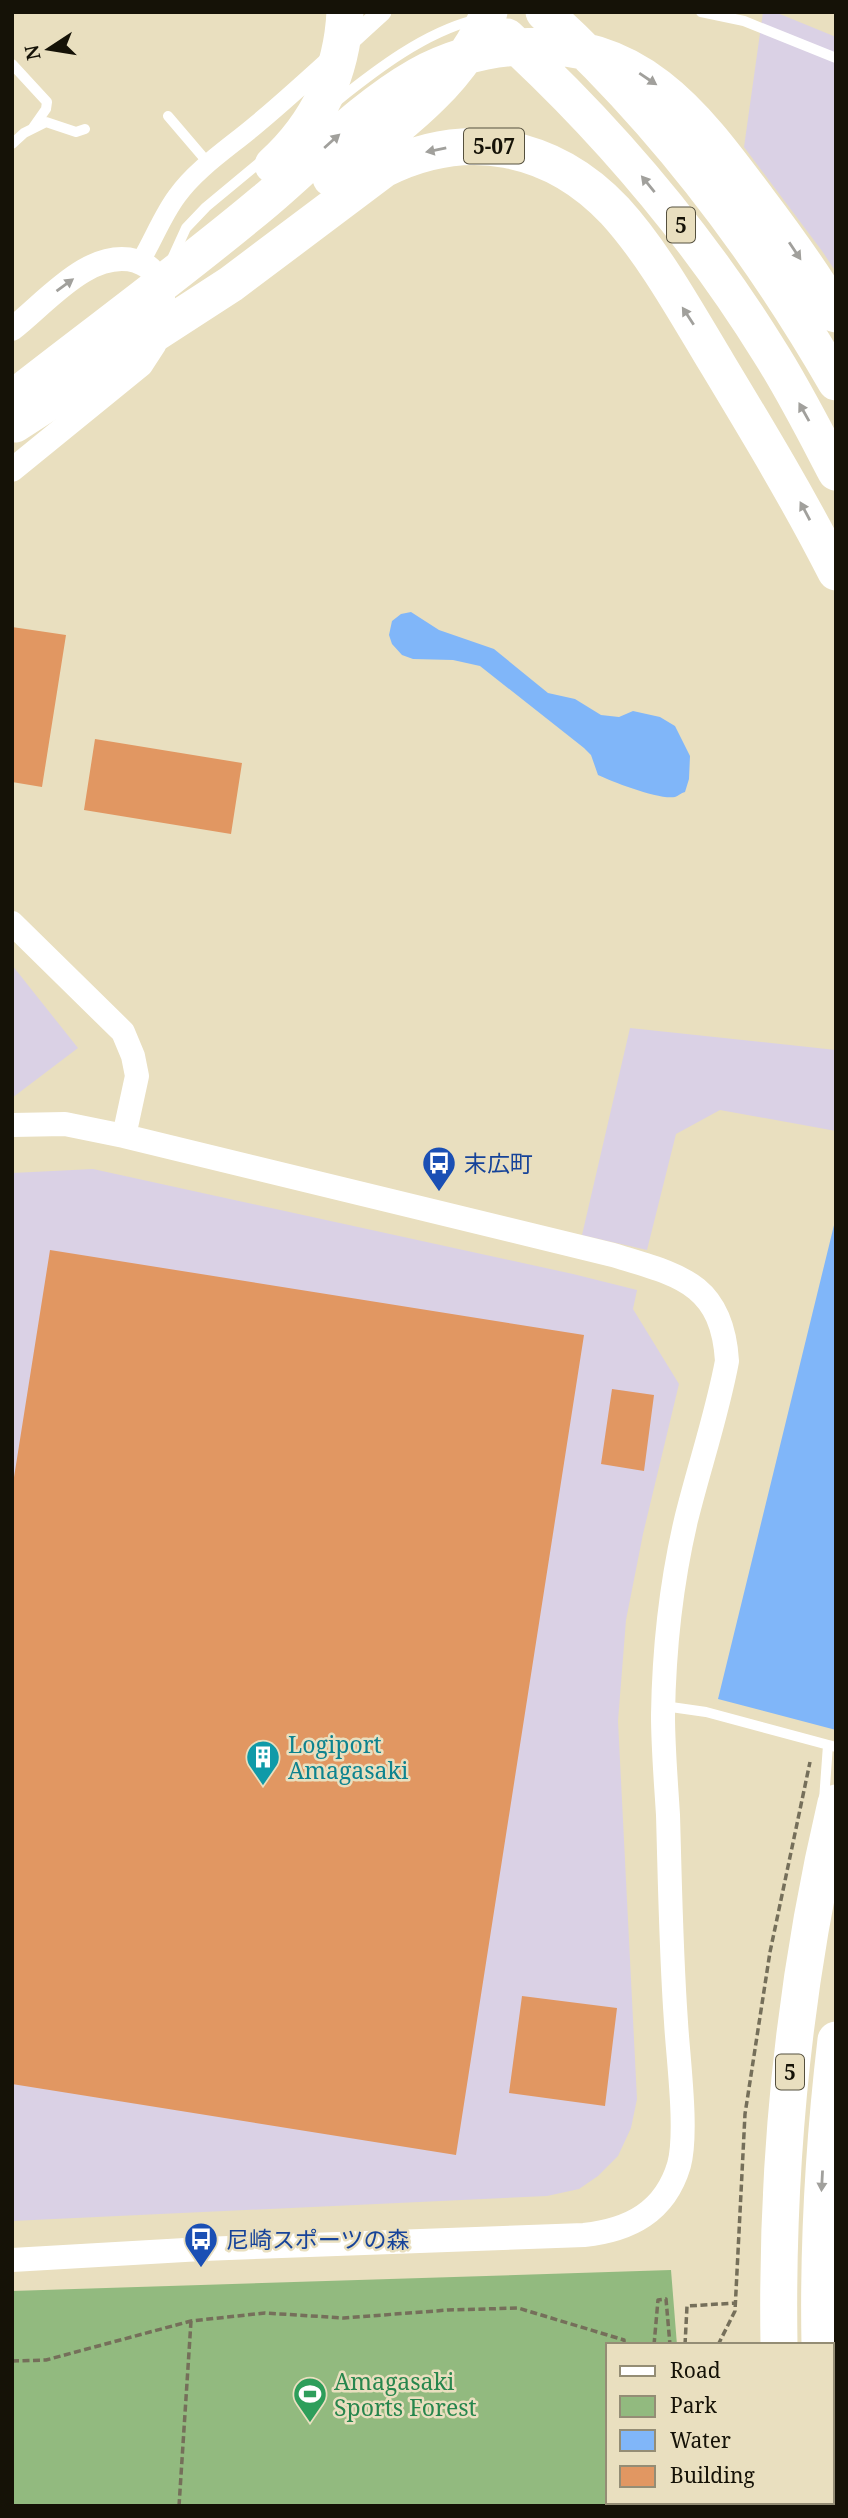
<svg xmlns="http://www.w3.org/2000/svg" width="848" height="2518" font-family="'Noto Serif','Noto Sans JP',serif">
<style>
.industrial{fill:#dad1e5}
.green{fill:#92ba7f}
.water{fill:#80b6f9}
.building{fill:#e19762}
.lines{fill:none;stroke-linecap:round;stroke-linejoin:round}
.path{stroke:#756f5a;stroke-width:3.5;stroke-dasharray:7 3.5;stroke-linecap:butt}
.service{stroke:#fff;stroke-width:10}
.minor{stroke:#fff;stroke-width:19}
.tertiary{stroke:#fff;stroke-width:24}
.motorway{stroke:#fff;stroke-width:37}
.oneway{fill:#a1a09c}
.labels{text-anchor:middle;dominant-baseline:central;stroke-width:5;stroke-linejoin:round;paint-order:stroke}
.shield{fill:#e9dfbf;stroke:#55503e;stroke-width:2}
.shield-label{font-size:21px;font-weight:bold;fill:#151207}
.transit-label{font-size:23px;fill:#164399;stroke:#e9dfbf;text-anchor:start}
.culture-label{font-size:23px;fill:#0d838f;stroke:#e9dfbf;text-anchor:start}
.leisure-label{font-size:23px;fill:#27864d;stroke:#e9dfbf;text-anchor:start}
</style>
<rect width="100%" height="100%" fill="#e9dfbf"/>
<path class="industrial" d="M763,12H775L836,37V272L822,251L744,147Z
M12,965L78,1048L12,1098Z
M630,1028L836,1050V1131L720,1110L676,1134L647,1250L582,1235Z
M93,1169L573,1274L637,1290L633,1309L679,1384L643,1534L626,1620L618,1721L637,2099L631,2128L618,2156L598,2176L579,2189L547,2196L12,2221V1173Z"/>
<path class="green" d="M671,2270L677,2345H608V2502H688L689,2506H12V2291Z"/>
<path class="water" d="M411,612L439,630L494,649L548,693L575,699L601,715L619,717L633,711L660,717L675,726L690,756L689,779L685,792C681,793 678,796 675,797C659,800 613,782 598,775L591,755L584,748L480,666L453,660L413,659L402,655L392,644L389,635L392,621L401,614Z
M836,1217V1730L718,1699Z"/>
<path class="building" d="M12,627L66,635L42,787L12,782Z
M95,739L242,763L231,834L84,810Z
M50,1250L584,1335L456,2155L12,2084V1490Z
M612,1389L654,1395L644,1471L601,1464Z
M522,1996L617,2008L605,2106L509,2093Z"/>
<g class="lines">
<path class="path" d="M654,2345L658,2300L666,2299L670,2345
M685,2345L687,2306L736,2303
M718,2345L735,2311L745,2114L770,1952L810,1762
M12,2361L46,2360L191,2321L265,2313L344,2318L448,2310L518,2308L624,2340V2345
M832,2460L836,2461
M703,2502L704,2506
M179,2506L191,2321
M636,2506L638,2502"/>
<path class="service" d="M701,12L744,21L836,58
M12,64L47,102L46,109L32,129
M337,101C377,69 424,33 474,20
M168,116L209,164
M12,144L24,133L46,122L76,132L85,129
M171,261L186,228L206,207L265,158
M664,1706L706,1712L836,1747
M824,1800L828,1745"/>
<path class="minor" d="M140,262C153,241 162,216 177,196C197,168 230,147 257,124C300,88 340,50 382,12"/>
<path class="tertiary" d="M12,329C46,303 89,248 136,261C155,267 160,280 163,298
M12,470L141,365L154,345L157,337
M12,923L123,1032L133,1056L137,1076L124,1136
M12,1125L65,1124L124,1136L613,1255C678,1275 722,1282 727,1361C717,1415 699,1467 686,1520C671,1584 664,1650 663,1715C663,1748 666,1782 668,1815C670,1884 671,1953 676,2022C678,2058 688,2132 679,2165C665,2212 630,2230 584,2235L202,2249L12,2260"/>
<path class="motorway" d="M544,12C661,119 757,245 836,382
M507,37C608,130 697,235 769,351C794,390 815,432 836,472
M273,165C318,124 342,73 345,12
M331,178C390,132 461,85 489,12
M12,399C96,333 183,270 265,201C315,159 360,109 418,76C449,59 483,49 519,47C638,38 693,113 757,199C785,236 813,274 836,314
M15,424L231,284L384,169C466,128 552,144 615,211C655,255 687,314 718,365C759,433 800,501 836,572
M779,2345C776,2162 794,1981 836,1803
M820,2345C818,2243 824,2142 836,2040
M789,2502V2506
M831,2502L832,2506"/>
</g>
<defs><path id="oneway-solid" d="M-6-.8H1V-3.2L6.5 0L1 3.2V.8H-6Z" transform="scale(1.75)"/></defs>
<g class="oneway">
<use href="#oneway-solid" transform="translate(648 79) rotate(34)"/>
<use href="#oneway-solid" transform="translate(332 141) rotate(-42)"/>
<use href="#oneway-solid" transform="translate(436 150) rotate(168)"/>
<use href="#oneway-solid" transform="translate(648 184) rotate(-129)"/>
<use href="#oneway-solid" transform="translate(795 251) rotate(56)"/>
<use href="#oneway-solid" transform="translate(65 285) rotate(-36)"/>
<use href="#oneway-solid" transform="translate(688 316) rotate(-123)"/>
<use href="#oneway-solid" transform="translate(804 412) rotate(-119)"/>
<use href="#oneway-solid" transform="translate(805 511) rotate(-118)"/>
<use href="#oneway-solid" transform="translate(822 2181) rotate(93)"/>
</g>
<defs>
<g id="bus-pin" transform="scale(1.75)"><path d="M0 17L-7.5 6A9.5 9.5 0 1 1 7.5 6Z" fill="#1a4fb4" stroke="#e9dfbf"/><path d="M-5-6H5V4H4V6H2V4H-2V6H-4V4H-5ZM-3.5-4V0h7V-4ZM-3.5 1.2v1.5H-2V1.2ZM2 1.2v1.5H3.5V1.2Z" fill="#fff"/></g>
<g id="building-pin" transform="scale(1.75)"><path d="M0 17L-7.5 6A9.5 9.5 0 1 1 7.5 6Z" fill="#0f9aa8" stroke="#e9dfbf"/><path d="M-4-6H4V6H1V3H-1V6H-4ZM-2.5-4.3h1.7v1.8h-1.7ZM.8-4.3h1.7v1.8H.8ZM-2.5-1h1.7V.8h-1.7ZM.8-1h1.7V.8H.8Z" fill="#fff"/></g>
<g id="stadium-pin" transform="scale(1.75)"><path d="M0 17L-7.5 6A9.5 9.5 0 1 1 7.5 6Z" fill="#2e9e5b" stroke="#e9dfbf"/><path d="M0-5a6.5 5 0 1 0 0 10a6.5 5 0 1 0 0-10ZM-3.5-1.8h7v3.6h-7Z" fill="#fff"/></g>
</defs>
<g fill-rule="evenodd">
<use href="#bus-pin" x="439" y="1163"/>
<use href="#building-pin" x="263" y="1757"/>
<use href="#bus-pin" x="201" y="2239"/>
<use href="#stadium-pin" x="310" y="2394"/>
</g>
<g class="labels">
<g class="shield">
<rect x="464" y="128.5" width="60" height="35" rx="5"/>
<rect x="667" y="207.5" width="28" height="35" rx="5"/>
<rect x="776" y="2054.5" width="28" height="35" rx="5"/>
</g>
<g class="shield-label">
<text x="494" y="146">5-07</text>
<text x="681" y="225">5</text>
<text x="790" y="2072">5</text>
</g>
<g class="transit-label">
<text x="464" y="1163">末広町</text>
<text x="226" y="2239">尼崎スポーツの森</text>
</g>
<g class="culture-label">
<text x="288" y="1744">Logiport<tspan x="288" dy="26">Amagasaki</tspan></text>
</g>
<g class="leisure-label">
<text x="334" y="2381">Amagasaki<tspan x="334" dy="26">Sports Forest</tspan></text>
</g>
</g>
<rect width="848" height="2518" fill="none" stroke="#151207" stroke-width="28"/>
<rect x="606" y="2343" width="228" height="161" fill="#e9dfbf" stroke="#948d75" stroke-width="2"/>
<rect x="620" y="2366" width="35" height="10" fill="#ffffff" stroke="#948d75" stroke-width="2"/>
<text x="670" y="2378" font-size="21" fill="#151207">Road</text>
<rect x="620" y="2396" width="35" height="21" fill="#92ba7f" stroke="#948d75" stroke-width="2"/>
<text x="670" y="2413" font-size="21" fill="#151207">Park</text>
<rect x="620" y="2430" width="35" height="21" fill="#80b6f9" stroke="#948d75" stroke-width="2"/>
<text x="670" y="2448" font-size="21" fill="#151207">Water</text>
<rect x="620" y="2466" width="35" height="21" fill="#e19762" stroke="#948d75" stroke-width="2"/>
<text x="670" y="2483" font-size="21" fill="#151207">Building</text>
<g transform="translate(49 49) rotate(258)" stroke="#e9dfbf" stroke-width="5" paint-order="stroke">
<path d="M0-5L12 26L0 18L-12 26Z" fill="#151207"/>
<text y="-10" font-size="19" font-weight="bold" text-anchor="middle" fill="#151207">N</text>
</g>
</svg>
